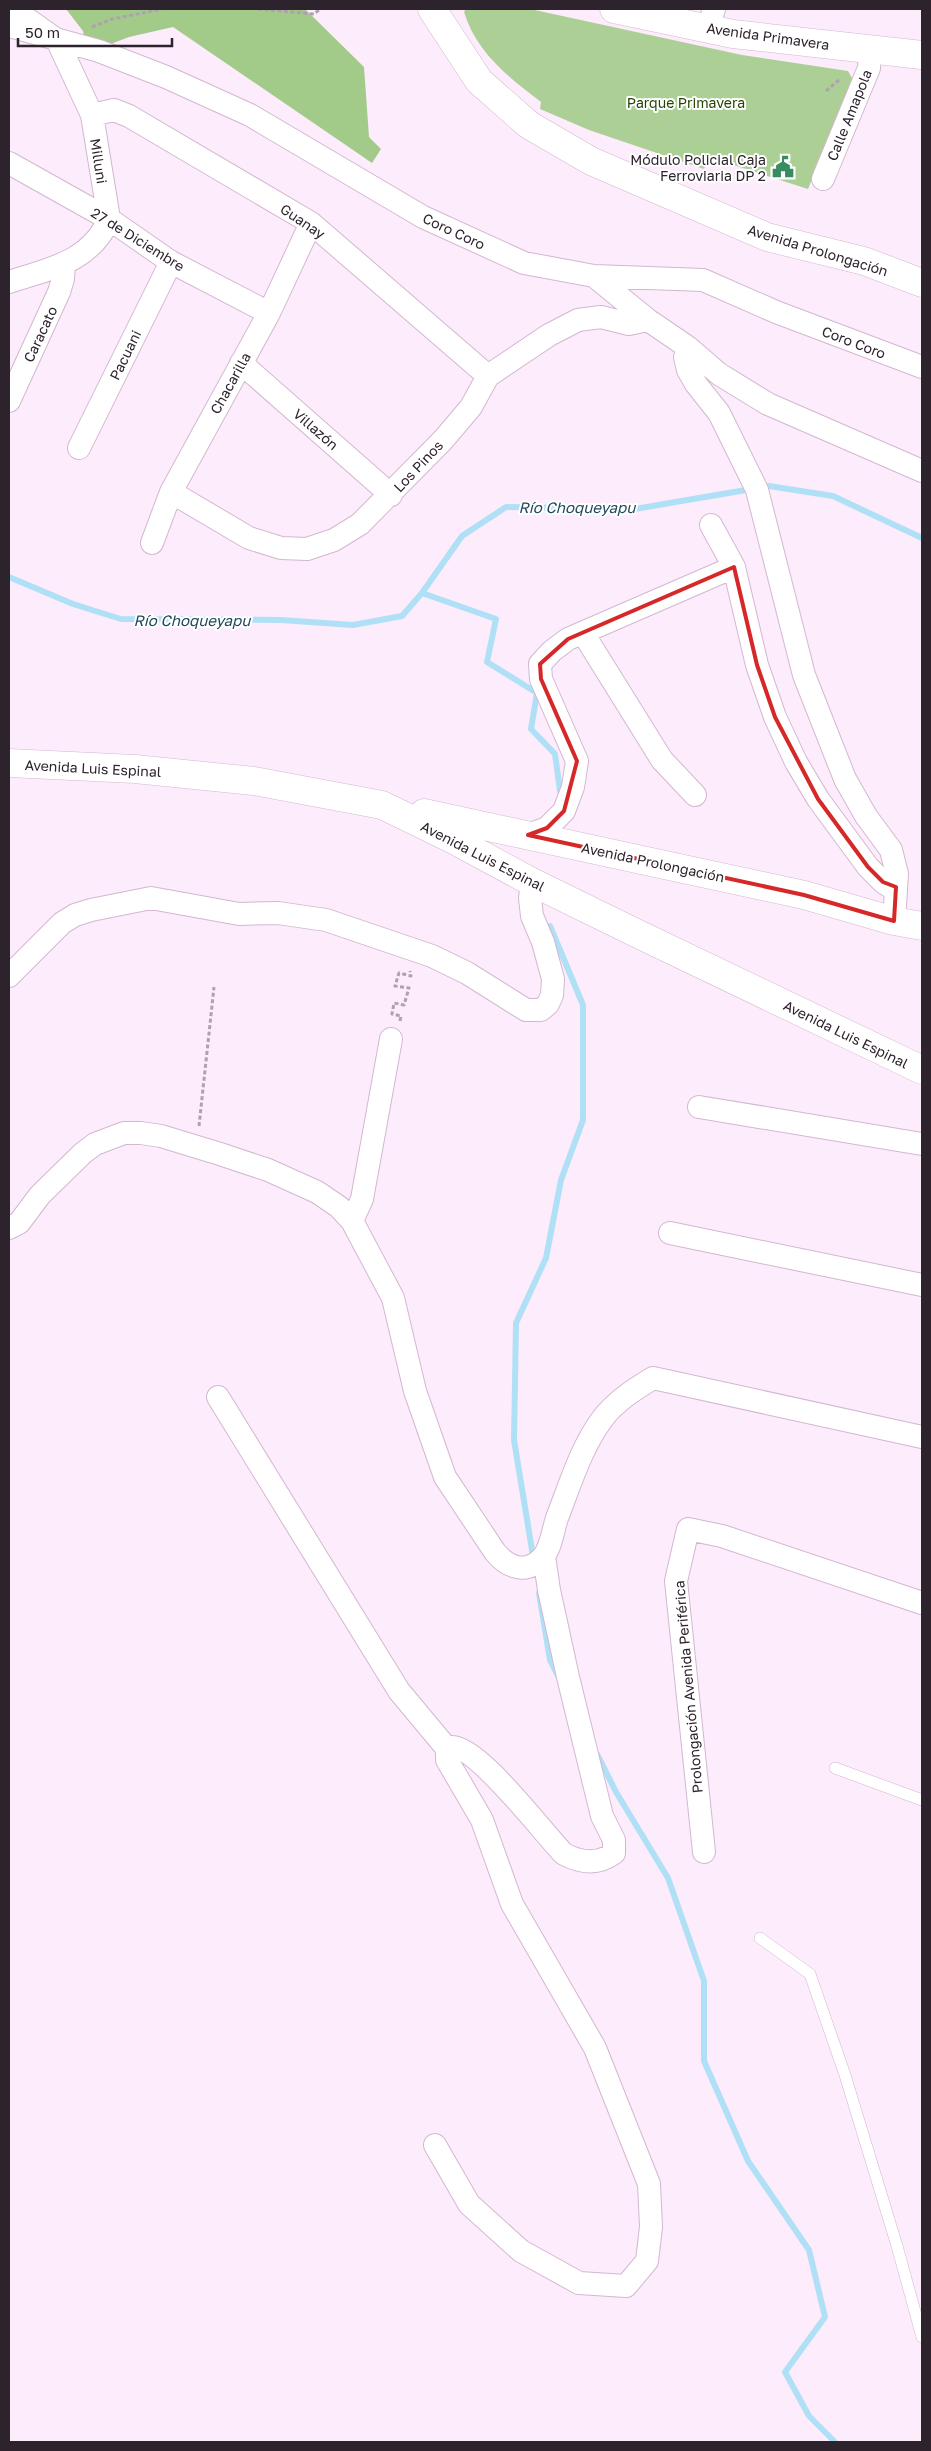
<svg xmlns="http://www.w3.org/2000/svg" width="931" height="2451" font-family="'Golos Text',sans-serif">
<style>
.green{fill:#accf96}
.forest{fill:#a2ca89}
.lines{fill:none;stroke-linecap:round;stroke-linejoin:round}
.stream{stroke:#afe0f6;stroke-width:6}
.lane-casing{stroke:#d3b7d1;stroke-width:12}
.street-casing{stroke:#d3b7d1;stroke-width:24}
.secondary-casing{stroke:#d3b7d1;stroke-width:29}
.path{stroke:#afa1ae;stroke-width:3;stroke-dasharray:4 2.5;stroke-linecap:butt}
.lane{stroke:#fff;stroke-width:11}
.street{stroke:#fff;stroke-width:22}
.secondary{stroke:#fff;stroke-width:28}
.marked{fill:none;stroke:#d62828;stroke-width:4;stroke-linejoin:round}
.labels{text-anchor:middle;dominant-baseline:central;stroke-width:4;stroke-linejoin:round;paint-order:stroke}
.street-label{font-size:14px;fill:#2d232d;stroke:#fff}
.park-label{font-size:14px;fill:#234600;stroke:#fff}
.poi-label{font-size:14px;fill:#2d232d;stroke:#fff;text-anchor:end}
.water-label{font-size:15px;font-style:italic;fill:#224959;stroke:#fff}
</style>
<rect width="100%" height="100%" fill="#fdecfc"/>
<path class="green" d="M466,9H530L742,55L848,71L853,80L808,189L709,157L704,169L589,130L540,109L541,102C509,78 476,52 464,12Z"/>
<path class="forest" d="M66,9H305L364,67L369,137L381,149L372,163L173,27L129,37L87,53L83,31Z"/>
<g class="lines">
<path class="stream" d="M9,577L73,604L121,619L281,620L353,625L402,616L422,593L462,536L506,507L635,509L769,486L833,496L922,538
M422,593L496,619L487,662L537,693L531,729L555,754L560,791
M533,1556L514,1440L516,1323L546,1258L561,1180L583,1120V1005L550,926
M539,1593L550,1660L559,1678
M597,1754L616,1792L668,1878L704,1981V2061L748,2161L809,2250L825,2317L785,2372L809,2416L835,2442"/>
<g class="lane-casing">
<path id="lane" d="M835,1768L922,1800
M760,1938L810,1974L845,2075L897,2246L922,2337"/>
</g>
<g class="street-casing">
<path id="street" d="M9,26L99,51L166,77L250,115L423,217L524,263L594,276L703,280L776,312L922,367
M708,29L714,9
M92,115L114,110L129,116L311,223L488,376
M9,163L109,219L171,262L269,313
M823,179L869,68L870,50
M594,276L648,320L689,348L719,374L768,404L922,471
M9,282C49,269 91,262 109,219L92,115L57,40L13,9
M689,348L685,357L688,370L696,384L719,413L757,490L804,675L845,779L866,816L891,850L897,874L894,921
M241,363L391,495
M9,401L59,292L63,279L64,264
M79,448L171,262
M171,492L249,538L281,548L307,549L334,540L360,524L443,440L471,407L488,376L549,335L578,320L601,317L629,324L648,320
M711,525L734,567L757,665L775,717L796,762L818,799L868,867L883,882L889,886L896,887
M152,543L171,492L269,313L311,223
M583,633L662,760L695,795
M528,835L547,828L564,811L573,787L577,761L541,679L540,664L552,651L568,639L734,567
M9,976L62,923L75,915L91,910L151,898L239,914L278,913L326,920L432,956L467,973L526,1010H541L548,1004L552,995L553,979L543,942L532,916L530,898L532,882
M699,1107L922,1144
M352,1221L362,1199L391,1039
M9,1228L19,1223L40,1195L83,1153L95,1144L124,1133H141L161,1136L220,1154L268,1170L317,1192L339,1207L352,1221L393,1298L415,1391L445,1477L495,1552C508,1568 527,1575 543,1557C551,1548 553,1530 557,1518C570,1485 581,1447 603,1418C616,1401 635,1389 653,1378L922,1437
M670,1233L922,1285
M218,1397L399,1691L449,1751
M704,1852L676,1581L688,1529L722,1536L922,1603
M435,2145L469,2204L521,2251L579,2283L626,2286L647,2261L651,2227L649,2184L595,2048L512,1904L482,1820L447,1760V1754L452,1747C478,1746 543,1833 564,1854C581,1863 598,1865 614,1853V1840L602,1816L568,1677L549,1590L544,1556"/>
</g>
<g class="secondary-casing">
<path id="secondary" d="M432,9L479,81L529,125L591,161L767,237L864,261L922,283
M614,9L733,34L922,55
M9,763L135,769L254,781L382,805L452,839L532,882L636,933L922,1070
M424,813L804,895L894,921L922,926"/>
</g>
<path class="path" d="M258,9L314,14L320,9
M92,27L112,19L163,9
M826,91L839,80
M400,1021L401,1016L392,1014L394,1003L404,1005L409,988L395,986L399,973L411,976L410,971
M199,1126L214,987"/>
<use href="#lane" class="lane"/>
<use href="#street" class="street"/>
<use href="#secondary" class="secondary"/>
</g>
<path class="marked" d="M734,567L757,665L775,717L818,799L868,867L883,882L896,887L894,921L804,895L528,835L547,828L564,811L577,761L541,679L540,664L568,639Z"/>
<defs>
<g id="civic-bare" transform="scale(1.725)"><path d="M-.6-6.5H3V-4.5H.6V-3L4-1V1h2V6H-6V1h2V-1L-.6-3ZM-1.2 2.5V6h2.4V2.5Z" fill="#378d61" stroke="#fff" stroke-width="2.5" paint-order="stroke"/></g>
</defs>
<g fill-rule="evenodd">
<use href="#civic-bare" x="783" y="167"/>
</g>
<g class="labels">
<g class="street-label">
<text transform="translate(768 36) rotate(8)">Avenida Primavera</text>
<text transform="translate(849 115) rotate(-68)">Calle Amapola</text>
<text transform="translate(99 161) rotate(81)">Milluni</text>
<text transform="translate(303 221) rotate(34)">Guanay</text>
<text transform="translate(454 231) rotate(25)">Coro Coro</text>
<text transform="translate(138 239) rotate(32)">27 de Diciembre</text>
<text transform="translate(818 250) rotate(17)">Avenida Prolongación</text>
<text transform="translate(40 334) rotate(-65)">Caracato</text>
<text transform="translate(854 342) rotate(21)">Coro Coro</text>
<text transform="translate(125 355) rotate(-64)">Pacuani</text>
<text transform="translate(230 383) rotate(-61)">Chacarilla</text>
<text transform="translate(316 429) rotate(41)">Villazón</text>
<text transform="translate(418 466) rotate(-47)">Los Pinos</text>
<text transform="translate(93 768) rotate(3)">Avenida Luis Espinal</text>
<text transform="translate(483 856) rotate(27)">Avenida Luis Espinal</text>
<text transform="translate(653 862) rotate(12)">Avenida Prolongación</text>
<text transform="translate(846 1034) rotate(26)">Avenida Luis Espinal</text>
<text transform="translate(688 1687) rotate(-95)">Prolongación Avenida Periférica</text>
</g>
<g class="park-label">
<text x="686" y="102">Parque Primavera</text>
</g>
<g class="poi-label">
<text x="766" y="159">Módulo Policial Caja<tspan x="766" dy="16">Ferroviaria DP 2</tspan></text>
</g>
<g class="water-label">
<text x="577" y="507">Río Choqueyapu</text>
<text x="192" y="620">Río Choqueyapu</text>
</g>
</g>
<rect width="931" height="2451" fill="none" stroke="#2d232d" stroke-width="20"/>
<path d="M18 38v8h154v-8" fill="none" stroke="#2d232d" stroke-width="2.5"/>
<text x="25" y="38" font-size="15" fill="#2d232d" stroke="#ffffff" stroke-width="4" paint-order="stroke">50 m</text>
</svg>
